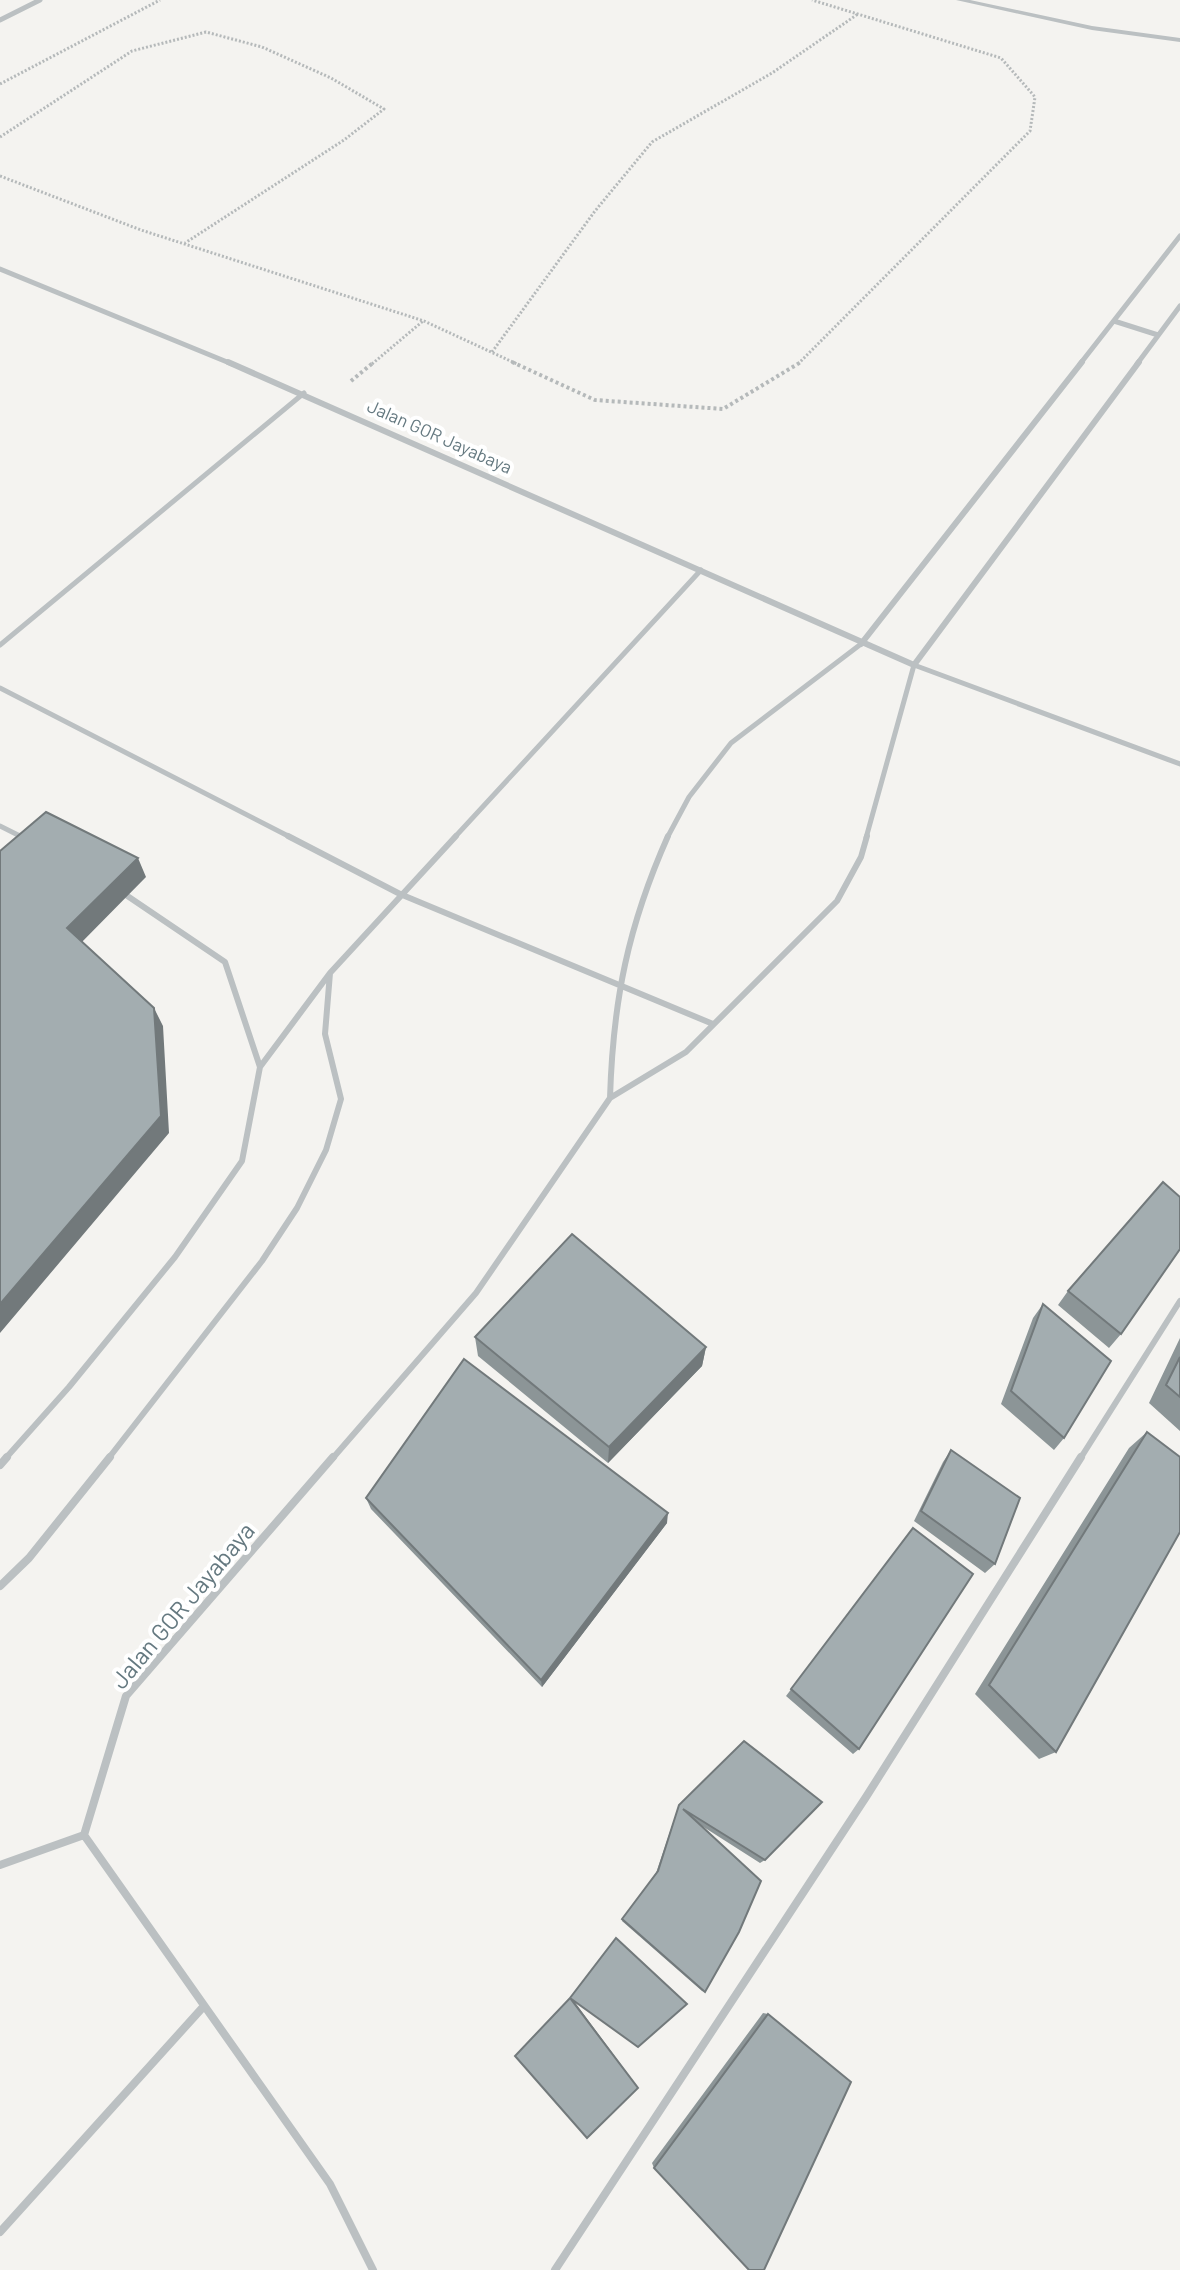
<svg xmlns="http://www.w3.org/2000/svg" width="1180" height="2270" font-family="Barlow,sans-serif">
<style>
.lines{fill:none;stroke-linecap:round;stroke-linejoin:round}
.path-far1{stroke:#b5b9ba;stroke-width:3;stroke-dasharray:2 2;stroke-linecap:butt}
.path{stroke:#b5b9ba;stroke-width:4;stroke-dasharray:3 3;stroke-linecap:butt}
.service-far2{stroke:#bbc0c2;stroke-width:5}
.service-far1{stroke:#bbc0c2;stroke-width:6}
.service{stroke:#bbc0c2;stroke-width:8}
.minor-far1{stroke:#bbc0c2;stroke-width:5}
.minor{stroke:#bbc0c2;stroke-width:6}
.tertiary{fill:#bbc0c2;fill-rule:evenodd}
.wall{fill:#8c9597}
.shaded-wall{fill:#72797b}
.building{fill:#a3adb0;stroke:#72797b;stroke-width:2}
.labels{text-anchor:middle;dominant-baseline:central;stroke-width:8;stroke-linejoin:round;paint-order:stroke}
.far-street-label{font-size:18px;fill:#657980;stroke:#fff}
.near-street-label{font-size:24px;fill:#657980;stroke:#fff}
</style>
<rect width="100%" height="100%" fill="#f4f3f0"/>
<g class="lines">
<path class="path-far1" d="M0,84L160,0
M0,137L132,51L206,32L262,47L331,78L384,109L344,140L185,243
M0,176L141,230L424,321L517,364
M492,352L595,211L652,142L772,73L858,14
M372,364L423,321
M798,364L1030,131L1035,97L1001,58L812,0"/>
<path class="path" d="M512,362L595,400L723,409L801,362
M351,381L374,362"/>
<path class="service-far2" d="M0,645L304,393
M0,688L292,838
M0,826L24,838
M454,838L701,570
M667,838L689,797L731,743L861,644
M866,838L914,665L1180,764"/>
<path class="service-far1" d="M20,836L25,839
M288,836L400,894L713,1024
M123,893L225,962L260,1067
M610,1098C613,1000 628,926 668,836
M5,1459L69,1387L175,1257L242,1161L260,1067L330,973
M108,1459L262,1261L297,1208L326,1150L341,1099L325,1034L330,973L456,836
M332,1459L476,1293L610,1098L686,1052L837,901L861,857L867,836
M1080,1459L1180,1301"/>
<path class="service" d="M0,1465L7,1457
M0,1586L29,1558L110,1457
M84,1835L126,1696L333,1457
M84,1835L330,2184L373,2270
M0,1865L84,1835
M0,2232L204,2006
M555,2270L866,1797L1081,1457"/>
<path class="minor-far1" d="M0,20L40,0
M0,269L232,364
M1114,321L1158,335
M1080,364L1180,236
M1137,364L1180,306"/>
<path class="minor" d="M228,362L914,665L1139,362
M861,644L1082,362"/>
<path class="tertiary" d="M956,0H970L1092,26L1180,38V42L1092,30Z"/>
</g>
<path class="wall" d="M1068,1291L1121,1334L1109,1348L1058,1305Z
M1043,1304L1064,1438L1054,1450L1001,1404L1033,1318Z
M475,1337L706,1347L702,1366L608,1463L478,1356Z
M1180,1338V1431L1149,1403Z
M1147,1432L1056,1752L1039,1759L975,1694L1129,1448Z
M951,1450L995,1564L985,1573L914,1521L943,1462Z
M366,1498L667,1523L542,1687L371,1509Z
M913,1528L859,1749L853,1754L786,1696Z
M679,1805L765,1860L760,1863L702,1826L705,1992L702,1991L622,1921L656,1873Z
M763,2013L768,2014L654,2168L652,2163Z"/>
<path class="shaded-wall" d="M138,858L146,877L77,947L67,928Z
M154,1008L163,1026L169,1133L0,1333V1304Z
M706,1347L702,1366L608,1463L609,1447Z
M668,1513L667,1523L542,1687L541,1680Z
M571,1997L636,2085L638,2088L570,1998Z"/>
<path class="building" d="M46,812L138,858L67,928L154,1008L161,1116L0,1304V851Z
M1163,1182L1180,1197V1249L1121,1334L1068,1291Z
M572,1234L706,1347L609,1447L475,1337Z
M1043,1304L1111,1361L1064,1438L1011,1391Z
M1180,1357V1397L1166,1385Z
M464,1359L668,1513L541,1680L366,1498Z
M1147,1432L1180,1457V1532L1056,1752L989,1685Z
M951,1450L1020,1498L995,1564L921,1511Z
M913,1528L973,1574L859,1749L791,1689Z
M744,1741L822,1802L765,1860L683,1809L761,1881L739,1932L705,1992L622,1919L658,1871L679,1805Z
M616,1938L687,2004L638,2047L570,1998Z
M570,1998L638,2088L587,2138L515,2056Z
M768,2014L851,2082L764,2270H749L654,2168Z"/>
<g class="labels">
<g class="far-street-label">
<text transform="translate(440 436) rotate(24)">Jalan GOR Jayabaya</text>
</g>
<g class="near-street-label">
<text transform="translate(182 1605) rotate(-50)">Jalan GOR Jayabaya</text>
</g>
</g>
</svg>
